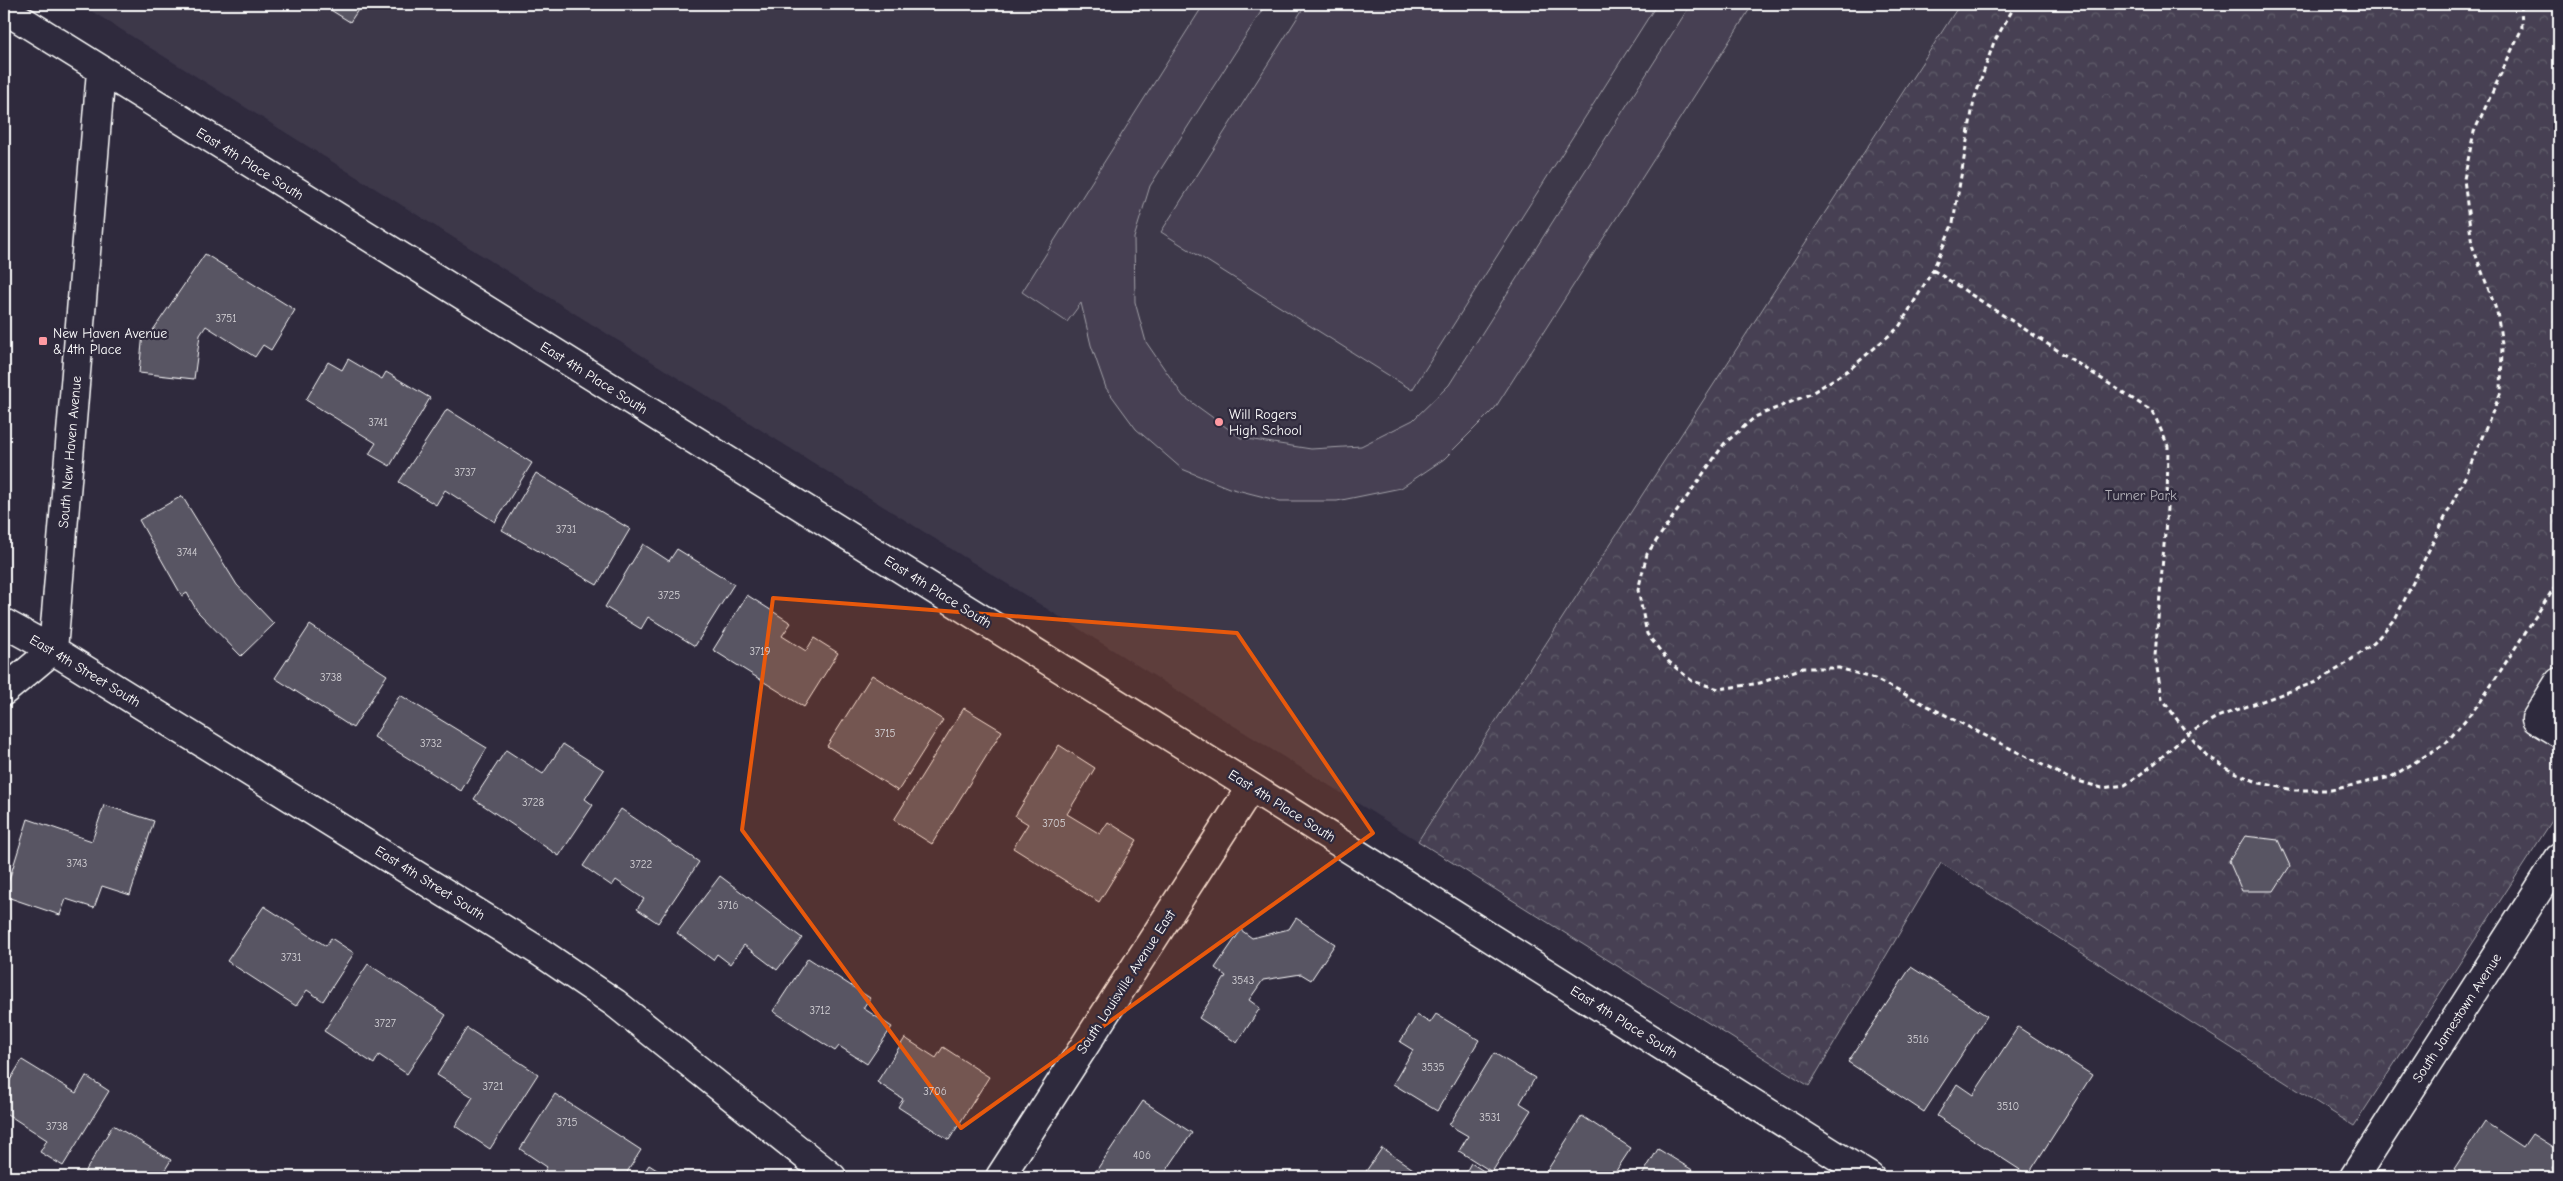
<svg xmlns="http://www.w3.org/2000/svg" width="2563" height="1181" font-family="'Comic Neue',sans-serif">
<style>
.built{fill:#3c3749}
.grass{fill:#464152;stroke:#a2a0a8}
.park{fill:url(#park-crowns);stroke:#a2a0a8}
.building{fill:#595564;stroke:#fff}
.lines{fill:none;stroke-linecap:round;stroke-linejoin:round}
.minor-casing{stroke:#fff;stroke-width:31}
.path{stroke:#fff;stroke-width:3;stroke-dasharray:5 4;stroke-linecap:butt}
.minor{stroke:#2f2a3d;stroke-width:28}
.marked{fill:#e8590c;fill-opacity:0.2;stroke:#e8590c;stroke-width:4;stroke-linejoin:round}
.poi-dot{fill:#ff9aa2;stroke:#2f2a3d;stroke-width:2}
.labels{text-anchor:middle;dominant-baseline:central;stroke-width:4.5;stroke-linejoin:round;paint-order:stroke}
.number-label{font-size:11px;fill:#d6d4d8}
.street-label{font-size:14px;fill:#fff;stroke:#2f2a3d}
.poi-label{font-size:14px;fill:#fff;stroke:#2f2a3d;text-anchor:start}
.park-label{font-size:14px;fill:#b5b3ba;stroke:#2f2a3d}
</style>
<defs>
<pattern id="park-crowns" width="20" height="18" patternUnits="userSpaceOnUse" patternTransform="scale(1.25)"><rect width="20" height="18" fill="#464152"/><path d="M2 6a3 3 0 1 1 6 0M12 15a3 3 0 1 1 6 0" fill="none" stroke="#625e6c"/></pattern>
</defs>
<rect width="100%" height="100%" fill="#2f2a3d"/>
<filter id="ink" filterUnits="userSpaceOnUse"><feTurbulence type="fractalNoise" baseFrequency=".02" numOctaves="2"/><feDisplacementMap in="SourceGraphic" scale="10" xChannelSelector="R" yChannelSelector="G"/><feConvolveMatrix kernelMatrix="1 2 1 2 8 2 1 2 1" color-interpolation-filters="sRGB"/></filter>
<g filter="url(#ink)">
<path class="built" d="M80,4H1960L1418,841Z"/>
<path class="grass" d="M1204,4H1266L1150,186L1134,238L1135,302L1146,342L1183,396L1241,438L1311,449L1361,446L1413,420L1449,385L1691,4H1753L1495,408L1444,459L1401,488L1337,501H1280L1229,488L1182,469L1136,429L1106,388L1091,345L1081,303L1067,322L1022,292Z
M1306,4H1657L1412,390L1161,232Z"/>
<path class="park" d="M1960,4H2559V810L2354,1126L1941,863L1809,1086L1418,841Z"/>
<path class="building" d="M321,4H362L350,22Z
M205,254L295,310L271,350L263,345L255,357L206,326L200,335L194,379L139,373L143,333H151Z
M348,359L382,379L386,372L430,398L390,466L369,454L376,443L306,400L328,362L342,370Z
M447,409L532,463L495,522L445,490L436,505L399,482Z
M536,473L630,529L597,585L502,530Z
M182,496L237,585L274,624L241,656L197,611L187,593L182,596L139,520Z
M643,544L669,561L677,549L734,584L695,646L648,617L641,629L605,607Z
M747,595L791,623L782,636L806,651L814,638L838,653L804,707L713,650Z
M310,625L387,675L353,728L275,678Z
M872,675L943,720L898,791L827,746Z
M400,695L487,748L461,791L374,737Z
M964,708L1002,731L932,844L894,820Z
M563,744L604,770L585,799L593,805L559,856L474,799L506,750L543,774Z
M1059,745L1095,768L1067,814L1100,834L1108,822L1137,840L1099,902L1013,848L1028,824L1015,816Z
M104,805L154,821L130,895L102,886L94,908L66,899L60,915L4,896L28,819L92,841Z
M621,809L699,862L658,923L637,909L644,899L616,880L612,886L583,866Z
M2245,836L2278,840L2290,866L2274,891H2242L2229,861Z
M720,876L802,938L777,970L744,945L730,964L717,954L713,960L677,933Z
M264,906L326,946L331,938L354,953L323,1001L307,990L296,1006L227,961Z
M1296,918L1335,944L1311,980L1301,974L1263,980L1249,1000L1260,1008L1237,1043L1199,1018L1226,976L1215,968L1241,930L1252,938L1289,929Z
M808,958L870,998L863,1008L892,1027L867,1064L839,1046L835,1051L773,1011Z
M368,964L446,1015L407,1074L379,1055L374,1064L324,1031Z
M1911,967L1987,1016L1924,1112L1848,1062Z
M1436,1014L1479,1040L1437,1111L1393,1084L1413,1050L1400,1042L1417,1015L1430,1023Z
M2018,1027L2092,1075L2028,1175L1937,1116L1957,1084L1973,1095Z
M467,1028L538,1074L490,1149L455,1126L473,1097L437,1075Z
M905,1038L936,1058L943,1047L989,1077L949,1140L898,1107L903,1099L877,1082Z
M1494,1053L1535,1078L1520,1103L1531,1110L1492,1172L1459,1151L1468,1136L1449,1125Z
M22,1060L76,1093L86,1076L109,1091L63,1166L40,1152L47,1140L4,1112V1090Z
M555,1094L641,1150L624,1177H541L547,1167L520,1149Z
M1143,1101L1192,1133L1162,1177H1092Z
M1582,1116L1631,1148L1612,1177H1543Z
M2485,1122L2523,1147L2532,1134L2559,1151V1157L2552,1168L2559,1173V1177H2466L2454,1169Z
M113,1125L171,1160L163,1173L171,1177H82Z
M1382,1148L1413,1169L1408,1177H1362Z
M1658,1149L1704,1177H1641Z
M1471,1163L1493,1177H1463Z
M649,1165L668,1177H641Z"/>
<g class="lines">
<g class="minor-casing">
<path id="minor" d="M4,9L1251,787L1870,1177
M4,623L53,650L537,950L615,1003L832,1177
M2559,682L2536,719L2559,733
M4,691L53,650L101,71
M1000,1177L1251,787
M2354,1177L2559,858"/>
</g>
<path class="path" d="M2016,4L1994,42L1974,100L1953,223L1933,270L1899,327L1850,369L1810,394L1755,417L1724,444L1647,554L1638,590L1647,634L1669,662L1692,681L1719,689L1760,683L1803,668H1839L1875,679L2068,778L2102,788L2125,785L2149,768L2188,734L2217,717L2316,682L2341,667L2374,643L2396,617L2467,473L2501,392L2502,345L2497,312L2472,245L2464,179L2474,132L2522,28L2521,4
M1933,270L2153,412L2168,446L2167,508L2155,656L2162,698L2183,728L2206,755L2231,771L2260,783L2294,790H2331L2391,777L2446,743L2481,701L2559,580"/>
<use href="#minor" class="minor"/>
</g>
</g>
<path class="marked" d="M773,598L1237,633L1373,833L961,1128L742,830Z"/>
<g class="poi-dot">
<rect x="38" y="336" width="10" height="10" rx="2.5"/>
<circle cx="1219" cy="422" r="5"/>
</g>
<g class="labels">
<g class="number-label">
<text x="226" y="318">3751</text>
<text x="378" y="422">3741</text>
<text x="465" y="472">3737</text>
<text x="566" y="529">3731</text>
<text x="187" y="552">3744</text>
<text x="669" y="595">3725</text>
<text x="760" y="651">3719</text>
<text x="331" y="677">3738</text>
<text x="885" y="733">3715</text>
<text x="431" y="743">3732</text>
<text x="533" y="802">3728</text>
<text x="1054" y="823">3705</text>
<text x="77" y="863">3743</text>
<text x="641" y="864">3722</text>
<text x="728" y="905">3716</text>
<text x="291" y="957">3731</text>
<text x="1243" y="980">3543</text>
<text x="820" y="1010">3712</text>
<text x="385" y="1023">3727</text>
<text x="1918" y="1039">3516</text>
<text x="1433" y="1067">3535</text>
<text x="493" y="1086">3721</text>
<text x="935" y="1091">3706</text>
<text x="2008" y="1106">3510</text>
<text x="1490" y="1117">3531</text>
<text x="567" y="1122">3715</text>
<text x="57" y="1126">3738</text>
<text x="1142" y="1155">406</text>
</g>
<g class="street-label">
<text transform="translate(250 164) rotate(32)">East 4th Place South</text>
<text transform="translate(594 378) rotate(32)">East 4th Place South</text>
<text transform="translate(70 452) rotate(-85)">South New Haven Avenue</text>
<text transform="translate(938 592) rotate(32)">East 4th Place South</text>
<text transform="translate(85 671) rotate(31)">East 4th Street South</text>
<text transform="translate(1282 806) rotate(32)">East 4th Place South</text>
<text transform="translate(430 883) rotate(32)">East 4th Street South</text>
<text transform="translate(1126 982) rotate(-57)">South Louisville Avenue East</text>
<text transform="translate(2457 1018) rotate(-57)">South Jamestown Avenue</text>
<text transform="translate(1624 1022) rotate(32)">East 4th Place South</text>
</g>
<g class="poi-label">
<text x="53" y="333">New Haven Avenue<tspan x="53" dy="16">&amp; 4th Place</tspan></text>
<text x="1229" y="414">Will Rogers<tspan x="1229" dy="16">High School</tspan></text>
</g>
<g class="park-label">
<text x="2141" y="495">Turner Park</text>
</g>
</g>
<rect width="2563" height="1181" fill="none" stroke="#2f2a3d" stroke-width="20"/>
<rect x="10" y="10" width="2543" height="1161" fill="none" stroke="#fff" stroke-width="2" filter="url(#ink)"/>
</svg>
